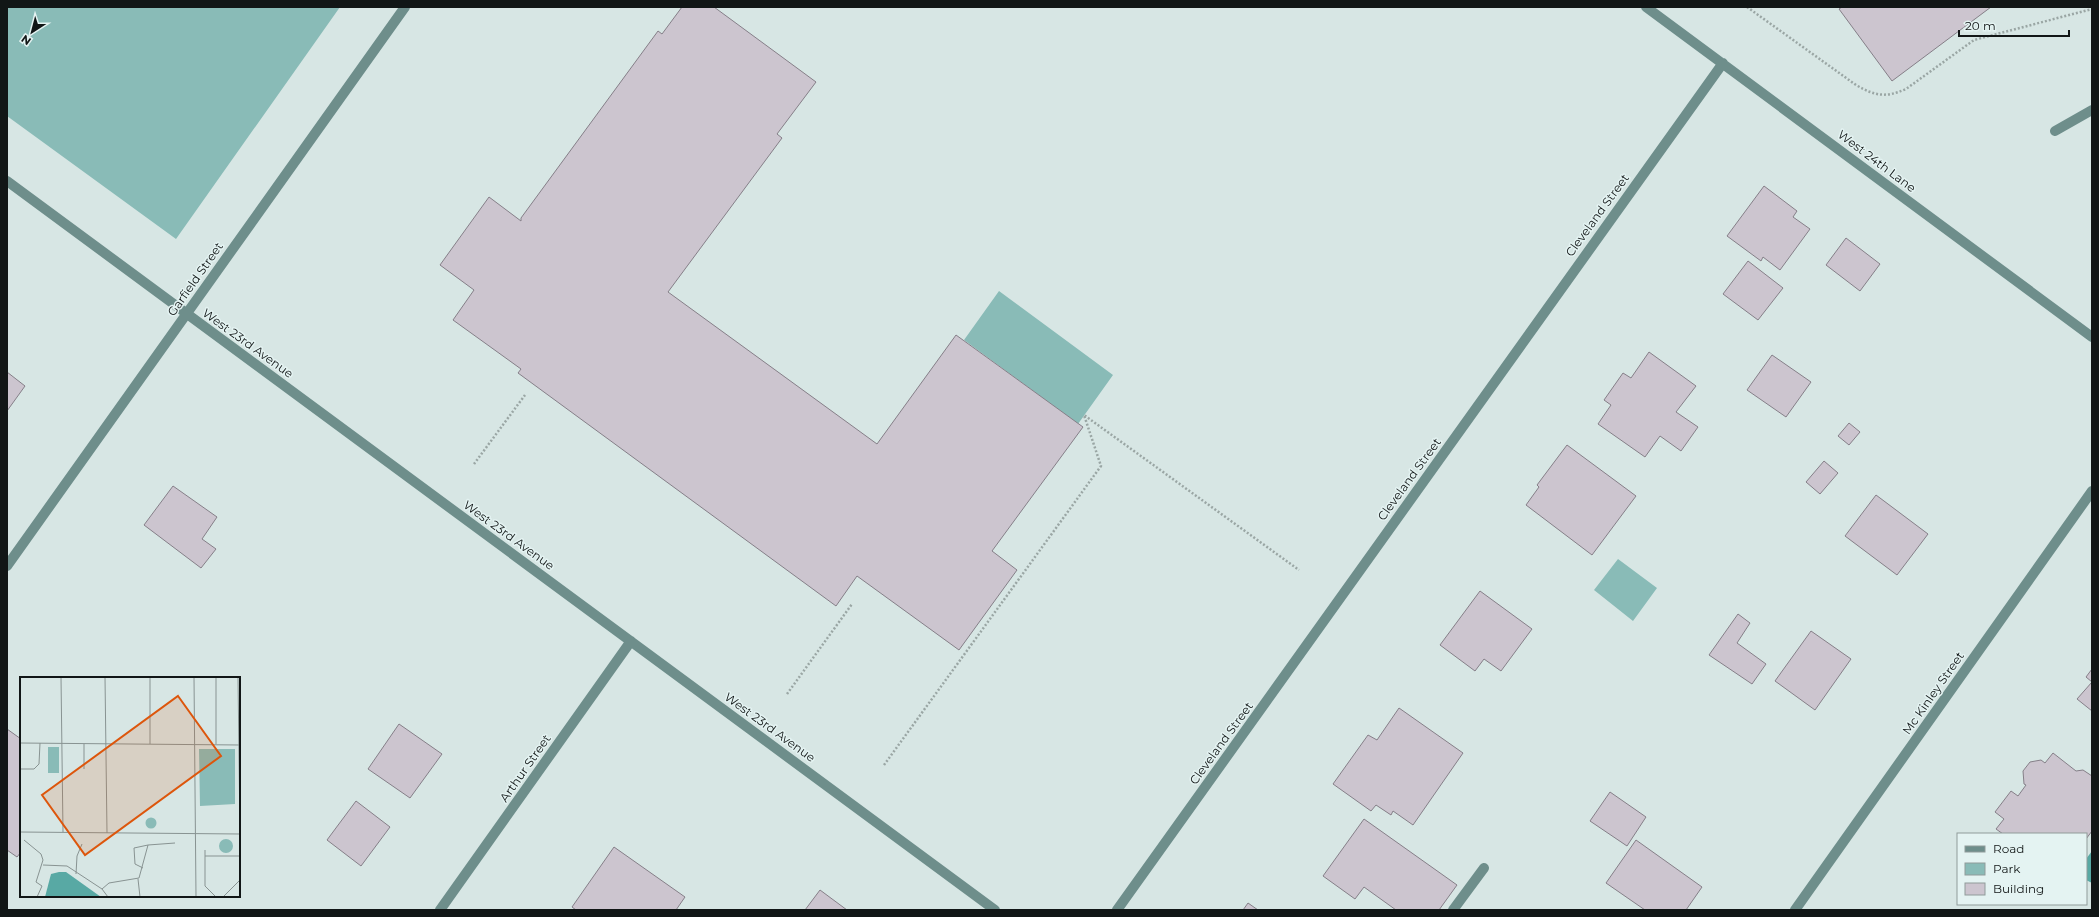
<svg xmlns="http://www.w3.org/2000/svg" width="2099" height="917" font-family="Montserrat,sans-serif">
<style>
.green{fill:#89bbb7}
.water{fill:#58a9a4}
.building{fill:#ccc5cf;stroke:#857f88}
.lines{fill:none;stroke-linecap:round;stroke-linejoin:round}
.path{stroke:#9aa6a4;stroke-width:2.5;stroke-dasharray:2 2;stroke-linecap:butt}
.lane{stroke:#6e8e8b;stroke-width:10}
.street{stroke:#6e8e8b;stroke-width:10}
.labels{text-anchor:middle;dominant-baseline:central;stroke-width:3;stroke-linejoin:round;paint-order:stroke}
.street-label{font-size:12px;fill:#111616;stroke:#e4f3f2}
.inset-road{fill:none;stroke:#889392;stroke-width:1}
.view{fill:#dd560c;fill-opacity:0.15;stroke:#dd560c;stroke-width:2}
.inset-edge{fill:none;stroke:#111616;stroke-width:2}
</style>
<rect width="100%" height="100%" fill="#d7e6e4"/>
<path class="green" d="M7,7H340L176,239L7,116Z
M999,291L1113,375L1078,424L964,340Z
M1618,559L1657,588L1633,621L1594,590Z"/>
<path class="water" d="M2092,851V883L2086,880V859Z"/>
<path class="building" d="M682,7H714L816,82L777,134L782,138L668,292L877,444L956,335L1083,427L992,551L1017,570L959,650L857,576L836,606L518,373L521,369L453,320L474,290L440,265L489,197L521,221V218L658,31L662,34Z
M1842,7H1991L1892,81L1839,9Z
M1764,186L1797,211L1793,217L1810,229L1780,270L1763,257L1761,261L1727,236Z
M1846,238L1880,264L1860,291L1826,265Z
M1748,261L1783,288L1758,320L1723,294Z
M1649,352L1696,386L1676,412L1698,427L1681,451L1660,436L1645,457L1598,424L1611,405L1604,400L1623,373L1631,378Z
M1772,355L1811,382L1786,417L1747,390Z
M7,372L25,386L7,411Z
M1849,423L1860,432L1849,445L1838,436Z
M1567,445L1636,496L1592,555L1526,505L1539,487L1537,485Z
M1824,461L1838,473L1820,494L1806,482Z
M173,486L217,517L202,539L216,549L201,568L144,525Z
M1876,495L1928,534L1897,575L1845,536Z
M1480,591L1532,629L1501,671L1484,659L1475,671L1440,645Z
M1738,614L1750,623L1737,643L1766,664L1752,684L1709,655Z
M1811,631L1851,659L1815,710L1775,681Z
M2092,669V711L2077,699L2092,682L2086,677Z
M1399,708L1463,753L1413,825L1393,811L1391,815L1376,805L1371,811L1333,784L1368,735L1377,740Z
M399,724L442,754L410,798L368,769Z
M7,729L21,739V852L17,857L7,850Z
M2053,753L2076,771L2083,770L2092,776V831L2086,839V834H2003L1996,829L2004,819L1995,812L2011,791L2018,796L2026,785L2024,784L2023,771L2030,762L2041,760L2045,763Z
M1610,792L1646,817L1627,846L1590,821Z
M356,801L390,827L361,866L327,840Z
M1364,819L1457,885L1439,910H1396L1364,887L1355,899L1323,876Z
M1636,840L1702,887L1686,910H1645L1606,883Z
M614,847L685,897L676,910H576L572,907Z
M820,890L847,910H805Z
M1248,903L1258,910H1243Z"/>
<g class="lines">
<path class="path" d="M1747,7L1856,85C1875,96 1886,98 1906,89L1974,40L2092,9
M474,464L525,395
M787,694L852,604
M884,765L1101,466L1084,415L1299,570"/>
<path class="lane" d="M2055,131L2092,110
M1453,910L1484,868"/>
<path class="street" d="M1646,7L2092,337
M7,181L995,910
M7,566L405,7
M440,910L631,641
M1117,910L1723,63
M1795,910L2092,491"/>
</g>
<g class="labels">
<g class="street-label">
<text transform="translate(1877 161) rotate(37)">West 24th Lane</text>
<text transform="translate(1597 215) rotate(-54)">Cleveland Street</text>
<text transform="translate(195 279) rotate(-55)">Garfield Street</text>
<text transform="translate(248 343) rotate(36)">West 23rd Avenue</text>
<text transform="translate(1409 479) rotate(-54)">Cleveland Street</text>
<text transform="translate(509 535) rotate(36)">West 23rd Avenue</text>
<text transform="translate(1933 693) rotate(-55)">Mc Kinley Street</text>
<text transform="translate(770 727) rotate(36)">West 23rd Avenue</text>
<text transform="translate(1221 743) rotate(-54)">Cleveland Street</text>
<text transform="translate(525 768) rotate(-55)">Arthur Street</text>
</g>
</g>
<g transform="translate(20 677)">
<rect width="220" height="220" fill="#d7e6e4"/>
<path d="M28,70H39V96H28ZM179,72H215V127L180,129ZM125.5 146a5.5 5.5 0 1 1 11 0a5.5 5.5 0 1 1-11 0ZM199 169a7 7 0 1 1 14 0a7 7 0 1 1-14 0Z" fill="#89bbb7"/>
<path d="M39,195H46L81,220H25L31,197Z" fill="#58a9a4"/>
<path class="inset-road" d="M41,0L43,155M85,0L87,156M130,0V67M174,0L176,220M196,0V67M218,0L220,157M0,66L220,68M0,92H14L19,87L20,66M64,92V67M0,155L220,157M4,163L21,177L23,183L16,205L22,209L17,220M185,173V209L196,220M185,179H220M23,188L47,189L82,212L88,220M123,191L115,187L114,171L128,168M56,197L57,179L62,167M118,202L120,220M82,212L89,206L119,201L128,168L155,166M203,220L220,203"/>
<path class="view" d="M158,19L201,79L65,178L22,118Z"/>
<rect width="220" height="220" class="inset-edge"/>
</g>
<rect width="2099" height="917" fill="none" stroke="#111616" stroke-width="16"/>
<rect x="1957" y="833" width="130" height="72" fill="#e4f3f2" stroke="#909b9a"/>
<rect x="1965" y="846" width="20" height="6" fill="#6e8e8b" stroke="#909b9a"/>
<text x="1993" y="853" font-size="12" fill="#111616">Road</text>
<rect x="1965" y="863" width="20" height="12" fill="#89bbb7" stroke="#909b9a"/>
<text x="1993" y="873" font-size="12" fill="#111616">Park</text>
<rect x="1965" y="883" width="20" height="12" fill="#ccc5cf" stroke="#909b9a"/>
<text x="1993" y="893" font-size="12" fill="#111616">Building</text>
<g transform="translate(32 32) rotate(216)" stroke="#e4f3f2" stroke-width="3" paint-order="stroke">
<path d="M0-3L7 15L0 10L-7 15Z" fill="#111616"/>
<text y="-6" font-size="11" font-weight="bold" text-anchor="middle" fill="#111616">N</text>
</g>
<path d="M1959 30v6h110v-6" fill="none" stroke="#111616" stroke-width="2"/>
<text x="1965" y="30" font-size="12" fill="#111616" stroke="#e4f3f2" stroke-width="3" paint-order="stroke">20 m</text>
</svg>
